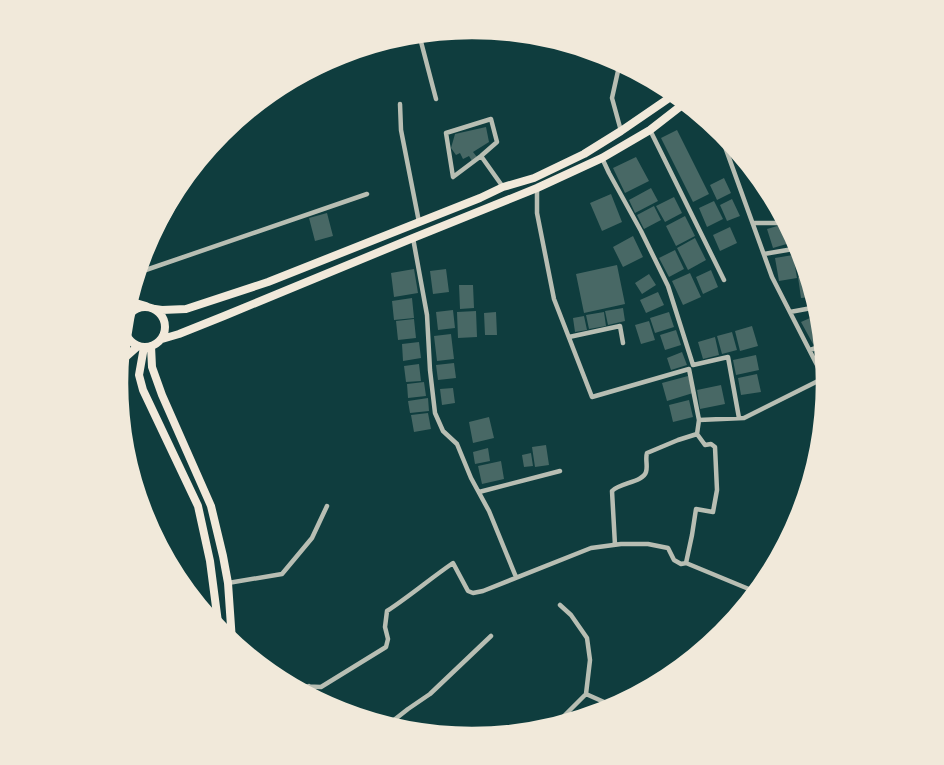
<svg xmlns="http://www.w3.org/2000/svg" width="944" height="765" font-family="Ubuntu,sans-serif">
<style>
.building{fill:#486865}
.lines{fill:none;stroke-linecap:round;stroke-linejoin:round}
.minor{stroke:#b8beb3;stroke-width:4.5}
.primary{stroke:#f1e9da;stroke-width:8}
.trunk{stroke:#f1e9da;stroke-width:8}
.rim{fill:none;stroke:#f1e9da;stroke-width:2.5}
</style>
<rect width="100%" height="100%" fill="#0f3d3e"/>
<path class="building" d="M486,127L489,142L473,152L477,157L472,161L469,156L463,159L460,153L456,155L451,148L455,134Z
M677,130L709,194L693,202L661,138Z
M636,157L649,181L625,193L613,168Z
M745,160L758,176L752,179L742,162Z
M724,178L731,193L717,200L710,185Z
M651,188L658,201L635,213L629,200Z
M611,194L622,222L602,231L590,203Z
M674,197L682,213L665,222L656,206Z
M732,199L740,216L727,221L720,205Z
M714,201L723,219L707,227L699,208Z
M654,206L661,220L644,229L637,215Z
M327,213L333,236L315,241L309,218Z
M685,216L695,236L676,246L666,226Z
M784,224L790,243L773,248L767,229Z
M730,227L737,243L720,251L713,235Z
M633,236L643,257L623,267L613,247Z
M695,238L706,260L688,270L677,248Z
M675,250L684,269L669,277L659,258Z
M793,255L797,278L779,281L775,258Z
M617,265L625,304L584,313L576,274Z
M414,269L418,293L394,297L391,273Z
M446,269L449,292L433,294L430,271Z
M711,270L718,287L703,294L696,277Z
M690,273L701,297L683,305L672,281Z
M649,274L656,285L642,294L635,283Z
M808,276L814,297L801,298L798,277Z
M459,285H473L474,308L460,309Z
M658,292L664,305L646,313L640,300Z
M412,298L414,318L394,320L392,301Z
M623,308L625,321L608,325L605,311Z
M453,310L455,328L438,330L436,312Z
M476,311L477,337L458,338L457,312Z
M496,312L497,335H485L484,313Z
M604,312L606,326L589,329L586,315Z
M669,312L674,327L655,333L650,318Z
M584,316L587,330L575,332L573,318Z
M810,318L812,322L819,318L821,339L813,344L801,322Z
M414,319L416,338L398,340L396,321Z
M649,321L655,340L641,344L635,325Z
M752,326L758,346L740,351L735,331Z
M676,330L681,345L665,350L660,335Z
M732,332L737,350L722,354L717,336Z
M451,334L454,359L437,361L434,336Z
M715,337L719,355L703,359L698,342Z
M419,342L421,358L403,361L402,344Z
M682,352L687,365L671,370L667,358Z
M756,355L759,370L736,375L733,360Z
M454,363L456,378L438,380L436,365Z
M419,364L421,381L406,382L404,366Z
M757,374L761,392L741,395L738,378Z
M688,376L693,393L667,401L662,383Z
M424,382L426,396L408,398L407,384Z
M721,385L725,404L700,409L697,390Z
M453,388L455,403L442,405L440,389Z
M428,398L429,411L410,413L408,401Z
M689,400L693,417L673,422L669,405Z
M428,413L431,429L414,432L411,415Z
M489,417L494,438L473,443L469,422Z
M546,445L549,465L535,467L532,447Z
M488,448L490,461L475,464L473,452Z
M531,453L533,466L524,467L522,455Z
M501,461L504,479L482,484L478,466Z"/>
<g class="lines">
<path class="minor" d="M419,34L436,99
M403,36L419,37
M620,62L612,98L621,131
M300,75L307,74
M400,104L401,130L419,222
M491,119L497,142L481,156L453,177L446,133Z
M650,130L724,280
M719,130L772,277L817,365L825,388
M481,156L503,187
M602,158L609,173L641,231L668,286L693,365L728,357L739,418
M753,223H780L785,221
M413,238L427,315L430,370L435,413L443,431L457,444L471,478L489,511L516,577
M764,254L799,248
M140,264L146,257L199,161
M137,273L367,194
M790,312L817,307
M569,337L620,326L623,343
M810,350L822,346
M699,420L744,418L822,379
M479,492L560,471
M615,545L612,491C620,483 643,482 646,472C648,466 645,459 647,453L678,440L697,434
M686,563L756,592
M228,583L282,574L312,538L327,506
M294,686L321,687L386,647L388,639L385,627L387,611C410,596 431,578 453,563L468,591L473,593L483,591L591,548L621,544H648L668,548L674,560L681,564L686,563L692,535L696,509L713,512L717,490L715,447L711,444L705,445L697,434L699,420L689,369L592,397L554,299L537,213V188
M308,694L309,686
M586,694L613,706
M389,725L394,720L408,709L430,694L491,636
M555,725L586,694L590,660L587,638L571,615L560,605"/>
<path class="primary" d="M129,301L146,306
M124,325L125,326"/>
<path class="trunk" d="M125 327a20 20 0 1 1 40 0a20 20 0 1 1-40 0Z
M155,309L162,310L186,309L268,282L480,198L503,187L534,178L584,154L621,131L675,94
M162,339L179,334L224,316L413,238L537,188L602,158L650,130L686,102
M151,346L152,367L162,395L211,506L223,556L228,583L232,641
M144,347L139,375L143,390L198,506L210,561L219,630
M120,362L138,346"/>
</g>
<path d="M0 0H944V765H0ZM127 383a345 345 0 1 1 690 0a345 345 0 1 1-690 0Z" fill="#f1e9da" fill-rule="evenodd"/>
<path class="rim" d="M127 383a345 345 0 1 1 690 0a345 345 0 1 1-690 0Z"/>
</svg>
